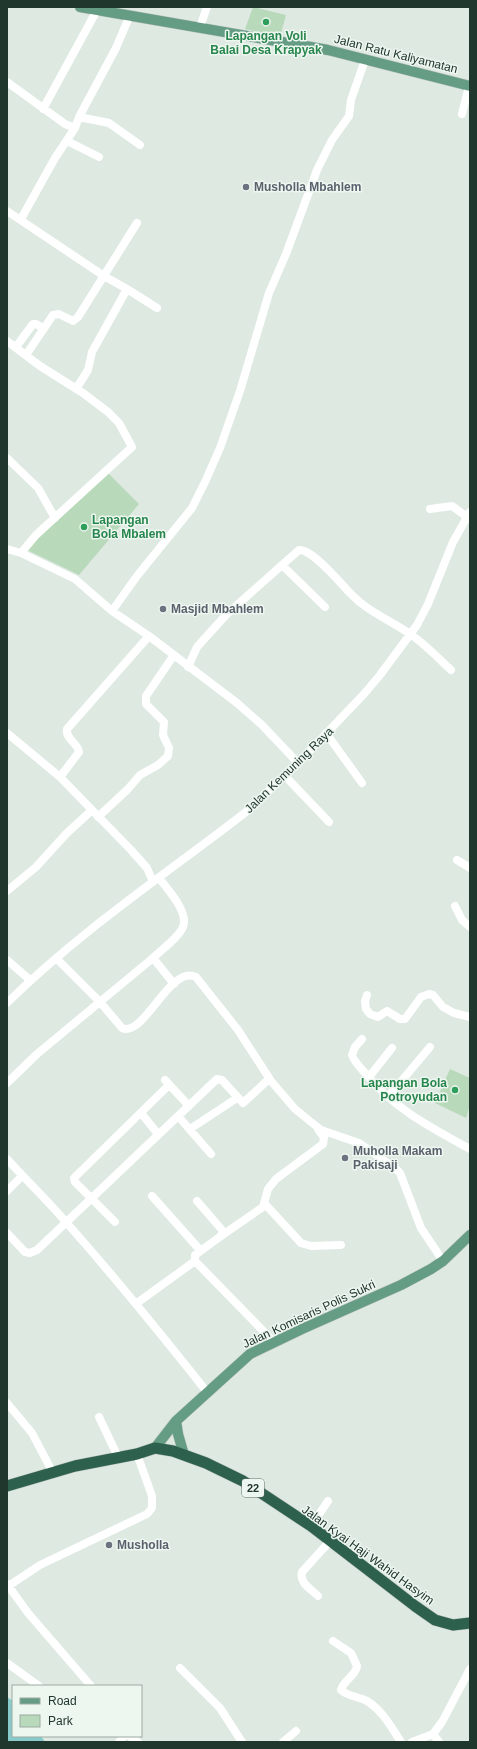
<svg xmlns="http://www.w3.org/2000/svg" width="477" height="1749" font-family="Helvetica,sans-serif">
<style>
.green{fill:#b8d9ba}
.water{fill:#88cbca}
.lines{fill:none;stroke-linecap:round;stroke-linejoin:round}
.major-casing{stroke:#bcc3c0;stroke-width:11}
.highway-casing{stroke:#bcc3c0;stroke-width:12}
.minor{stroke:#fff;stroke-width:8}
.major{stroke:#659c84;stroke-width:10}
.highway{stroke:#2e614d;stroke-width:11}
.leisure-dot{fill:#2e9e5b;stroke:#eef6f0;stroke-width:1.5}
.worship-dot{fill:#6b7280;stroke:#eef6f0;stroke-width:1.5}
.labels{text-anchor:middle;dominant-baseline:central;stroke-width:3;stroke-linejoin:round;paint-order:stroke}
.shield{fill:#eef6f0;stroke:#5e7068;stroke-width:1}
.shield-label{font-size:11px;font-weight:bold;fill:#20372d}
.leisure-label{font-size:12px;font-weight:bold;fill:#27864d;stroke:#eef6f0}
.street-label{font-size:12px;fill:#20372d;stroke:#eef6f0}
.worship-label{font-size:12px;font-weight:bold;fill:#5b616d;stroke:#eef6f0;text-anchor:start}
</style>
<rect width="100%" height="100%" fill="#dee9e2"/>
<path class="green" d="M253,7L286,15L280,37L245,29Z
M106,471L139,504L79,575L25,549Z
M450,1069L470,1078V1105L466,1118L435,1103Z"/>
<path class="water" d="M7,1697L13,1701V1736H41L45,1742H7Z"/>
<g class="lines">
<g class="major-casing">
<path id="major" d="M80,7L328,50L470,86
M176,1421L178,1434L184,1455
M155,1448L176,1421L250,1354L302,1329L401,1285L431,1269L443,1261L470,1235"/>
</g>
<g class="highway-casing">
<path id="highway" d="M7,1486L75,1466L137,1454L155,1448L173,1451L206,1463L243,1481L311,1526L415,1606L435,1620L453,1625L470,1623"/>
</g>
<path class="minor" d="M200,27L207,7
M7,82L65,124L75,128L79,117L116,48L130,15
M43,109L97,10
M462,114L469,86
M79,117L109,123L140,145
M67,141L99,157
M7,211L104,276L127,289L157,308
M21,219L55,158L75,128
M7,341L40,366L83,393L108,412L119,423L132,447L36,535L21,553
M16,347L33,324H36L43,328
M26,355L53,315L59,314L73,321L78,317L137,223
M76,389L88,370L92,352L127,289
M7,458L38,488L55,518
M430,509L452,506L470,519
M7,549L21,553L75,579L112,611L149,636L237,703L262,725L298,763
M325,607L282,565L299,550C313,549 341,584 351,594C368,612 390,620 410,634C425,644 438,658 451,670
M112,611L137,576L192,508L205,482L220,448L240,391L269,293L286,254L317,170L332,140L349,116L351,100L365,60
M188,667L197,647L226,615L282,565
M7,733L60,777L131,850L147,868L153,882
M326,733L362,783
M285,776L329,822
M60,777L79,752C78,743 65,739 67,729L149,636
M98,817L128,789L140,775L158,765L168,756L169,748L163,735L164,722L146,704V696L174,655
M457,860L470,868
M159,878C168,890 191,914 182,929C176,940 162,949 153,958L174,984
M7,891L36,867L66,834L92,810
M455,906L462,920L470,927
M56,958L100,1002L122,1028C144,1038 170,964 196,977L238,1030L271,1081L295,1109L321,1130L359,1143L396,1169L400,1173L421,1228L443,1261
M7,960L30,980
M367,995L365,1001L366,1009L370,1014L378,1017L387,1011L400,1019H405L421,997L429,994L433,995L443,1007L454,1013L470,1017
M7,1003C80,931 166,874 246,812L298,763L364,694L380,675L417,625L428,604L453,542L470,512
M362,1039L355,1047L352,1055C354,1062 361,1068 366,1074C394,1109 432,1128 470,1149
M369,1077L392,1048
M165,1080L189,1106
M7,1083L37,1054L153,958
M388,1097L430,1047
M141,1113L158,1134
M178,1116L211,1154
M190,1129L237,1098
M7,1159C26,1180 46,1199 65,1221C114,1276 161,1334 207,1392
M7,1191L22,1176
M152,1196L200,1250
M197,1201L223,1231L221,1236L195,1255V1261L274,1342
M265,1204L301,1243L311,1246L341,1245
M115,1222L75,1182L74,1178L169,1085
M7,1233L25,1252L30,1253L37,1250L217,1079L222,1080L243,1103L269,1079
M221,1236L263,1207L268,1189L276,1179L323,1144L324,1138L318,1129
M137,1303L195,1261
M7,1403L32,1433L53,1473
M99,1417L118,1457
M311,1526L328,1501
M7,1584L28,1613L91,1686
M7,1587L40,1565L147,1514L152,1508V1496L137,1454
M318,1596C311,1589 299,1583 302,1572L330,1541
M333,1641L351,1653L357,1666C356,1676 343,1680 341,1690C348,1697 359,1696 367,1701C383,1711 391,1727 401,1742
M7,1663L39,1686
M180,1668L220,1708L242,1742
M129,1736L138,1742
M119,1742L124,1736
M283,1742L296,1731
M412,1742L433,1734
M439,1742L433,1734L442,1722L470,1669"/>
<use href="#major" class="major"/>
<use href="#highway" class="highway"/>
</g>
<g class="leisure-dot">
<circle cx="266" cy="22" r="4"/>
<circle cx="84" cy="527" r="4"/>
<circle cx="455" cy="1090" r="4"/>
</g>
<g class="worship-dot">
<circle cx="246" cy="187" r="4"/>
<circle cx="163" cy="609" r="4"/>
<circle cx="345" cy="1158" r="4"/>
<circle cx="109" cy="1545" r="4"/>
</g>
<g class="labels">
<rect class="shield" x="242" y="1479" width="22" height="18" rx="3"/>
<g class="shield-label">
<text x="253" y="1488">22</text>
</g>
<g class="leisure-label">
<text x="266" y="36">Lapangan Voli<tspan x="266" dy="14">Balai Desa Krapyak</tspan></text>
<text x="92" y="520" text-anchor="start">Lapangan<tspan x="92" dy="14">Bola Mbalem</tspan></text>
<text x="447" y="1083" text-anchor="end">Lapangan Bola<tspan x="447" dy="14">Potroyudan</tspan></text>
</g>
<g class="street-label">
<text transform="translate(396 54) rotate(14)">Jalan Ratu Kaliyamatan</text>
<text transform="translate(289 770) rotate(-44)">Jalan Kemuning Raya</text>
<text transform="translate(309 1314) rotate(-25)">Jalan Komisaris Polis Sukri</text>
<text transform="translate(368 1555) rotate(36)">Jalan Kyai Haji Wahid Hasyim</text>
</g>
<g class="worship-label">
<text x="254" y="187">Musholla Mbahlem</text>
<text x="171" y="609">Masjid Mbahlem</text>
<text x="353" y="1151">Muholla Makam<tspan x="353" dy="14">Pakisaji</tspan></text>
<text x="117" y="1545">Musholla</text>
</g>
</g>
<rect width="477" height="1749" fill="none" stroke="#20372d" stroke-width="16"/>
<rect x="12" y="1685" width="130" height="52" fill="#eef6f0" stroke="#9caaa2"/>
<rect x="20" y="1698" width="20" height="6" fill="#659c84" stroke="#9caaa2"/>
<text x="48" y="1705" font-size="12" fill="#20372d">Road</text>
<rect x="20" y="1715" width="20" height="12" fill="#b8d9ba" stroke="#9caaa2"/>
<text x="48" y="1725" font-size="12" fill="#20372d">Park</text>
</svg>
